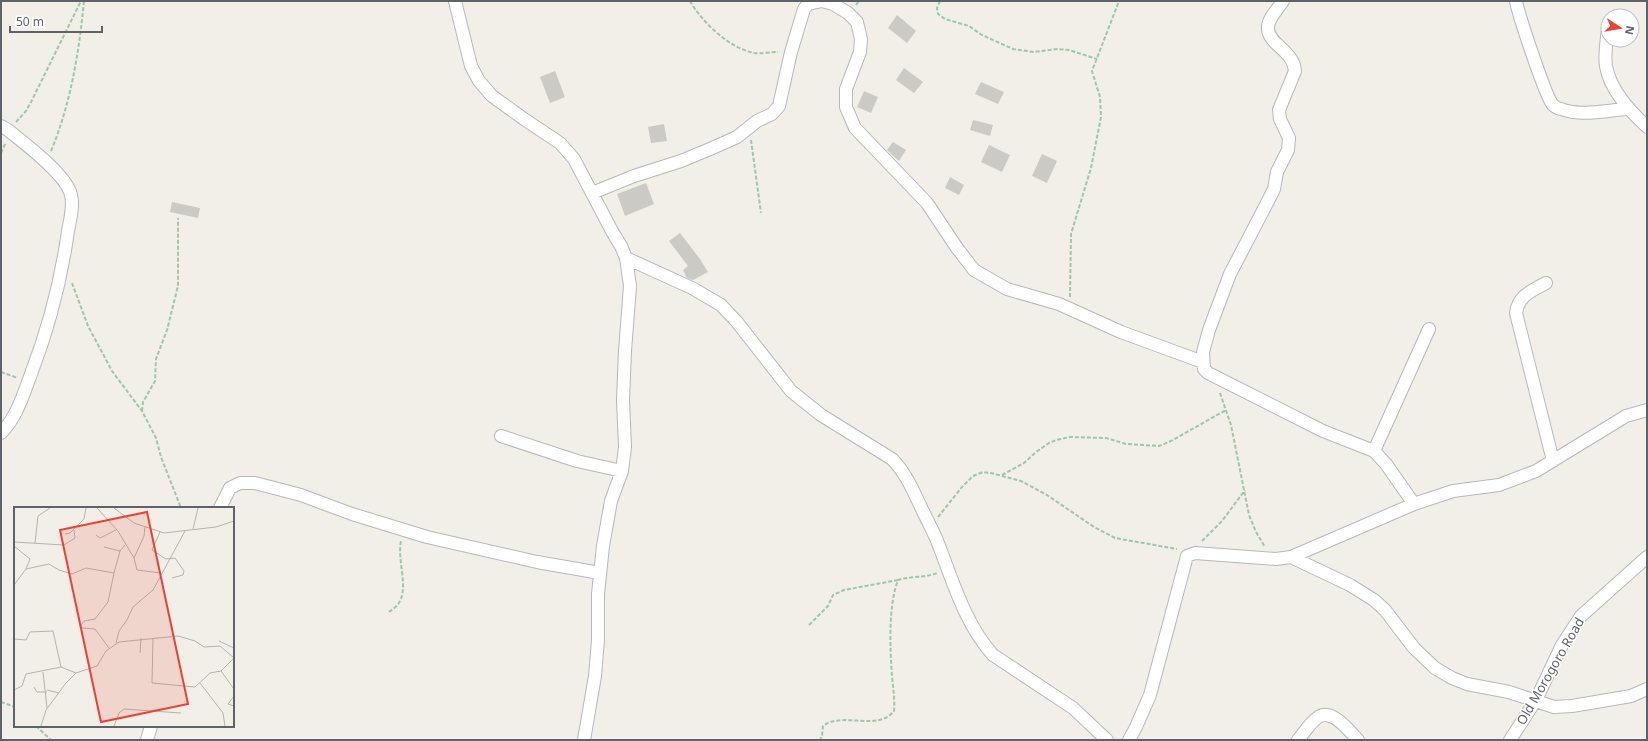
<svg xmlns="http://www.w3.org/2000/svg" width="1648" height="741" font-family="'Noto Sans',sans-serif">
<style>
.building{fill:#cccac5}
.lines{fill:none;stroke-linecap:round;stroke-linejoin:round}
.minor-casing{stroke:#b5b8bc;stroke-width:14}
.path{stroke:#9cc7a9;stroke-width:2;stroke-dasharray:4 2;stroke-linecap:butt}
.minor{stroke:#fff;stroke-width:12}
.labels{text-anchor:middle;dominant-baseline:central;stroke-width:3;stroke-linejoin:round;paint-order:stroke}
.street-label{font-size:13px;fill:#5f6368;stroke:#fff}
.inset-road{fill:none;stroke:#b3b3b1;stroke-width:1}
.view{fill:#ea4335;fill-opacity:0.15;stroke:#ea4335;stroke-width:2}
.inset-edge{fill:none;stroke:#5f6368;stroke-width:2}
</style>
<rect width="100%" height="100%" fill="#f1efe8"/>
<path class="building" d="M897,15L916,31L907,43L888,28Z
M904,68L923,82L914,93L896,80Z
M555,71L565,97L550,103L540,77Z
M981,82L1004,92L998,104L975,94Z
M864,91L878,97L871,113L857,107Z
M973,120L993,125L990,136L970,130Z
M664,124L667,141L651,143L648,127Z
M893,142L906,150L899,161L887,150Z
M989,145L1010,155L1002,172L981,162Z
M1042,154L1057,161L1047,183L1032,176Z
M950,177L964,185L959,195L945,188Z
M646,183L654,204L625,216L617,194Z
M172,202L200,208L198,218L170,212Z
M680,233L700,259L708,272L693,280L687,278L683,270L688,266L669,241Z"/>
<g class="lines">
<g class="minor-casing">
<path id="minor" d="M455,1L471,66L479,81L492,96L524,119L560,143L574,159L613,233L621,246L626,258L630,286L625,351L623,400L625,447L622,471L611,501L603,546L598,594V640L595,676L584,740
M1283,1C1278,9 1267,19 1268,29C1269,45 1294,51 1295,71L1279,110L1280,119L1289,138L1288,150L1277,172L1274,189L1267,203L1230,274L1209,330L1203,352L1204,369L1208,373L1323,431L1374,451L1386,464L1414,504
M1516,1C1518,13 1546,98 1553,105C1555,107 1559,109 1561,109C1582,117 1607,110 1628,109
M1608,28C1607,40 1604,54 1606,66C1610,90 1630,111 1647,127
M1,126L8,130C24,143 67,175 71,195C74,206 70,220 68,231C61,281 49,327 31,374C23,395 17,417 1,433
M592,193L634,176L681,161L710,149L737,137L757,121L772,114L779,106L791,52L804,9L808,4L822,1L833,4L848,13L857,22L861,39L860,52L846,89V107L855,128L927,203L957,248L974,270L1007,289L1059,304L1121,332L1203,362
M626,258L692,288L721,305L737,322L791,391L821,415L892,459C905,472 912,488 920,505C925,516 931,527 936,538C952,578 964,623 993,655L1073,708L1107,740
M1546,283C1531,291 1518,296 1516,313L1553,461
M501,436L577,461L622,471
M1374,451L1429,329
M220,508L230,488L240,483H255L301,495L352,514L427,537L537,562L600,573
M1291,557L1350,585L1374,600L1385,610L1414,648L1435,668L1452,678L1467,684L1509,692L1554,707L1572,706L1631,696L1647,689
M147,740L151,726
M1129,740L1136,727L1150,695L1187,556L1195,553L1276,559L1291,557L1414,504L1453,491L1499,485L1536,471L1626,416L1647,410
M1298,740C1304,733 1309,724 1317,718C1331,706 1349,731 1358,740
M1510,740L1536,700L1562,645L1581,616L1647,557"/>
</g>
<path class="path" d="M690,1C702,22 729,48 754,53C761,54 771,52 778,52
M940,1L937,8L938,14L945,19L969,26L982,35L1013,49L1034,52L1058,49L1069,50L1097,59
M856,5L859,1
M16,122L26,111L31,102L81,1
M751,140L761,213
M51,151C71,103 79,52 84,1
M1,153L5,144
M72,283L88,326L112,371L142,411L156,438L161,457L181,508
M1070,297L1071,234L1091,168L1101,117L1100,97L1092,71L1119,1
M1,372L18,378
M1220,393L1231,425L1249,515L1256,532L1265,547
M142,411L143,402L155,381L156,359L167,330L178,286V218
M1002,475L1024,463L1036,452L1049,443L1056,440L1070,437L1106,438L1126,444L1159,446L1171,441L1226,410
M938,517L962,487L973,476L983,472L991,473L1021,481L1047,495L1094,527L1115,538L1177,549
M1202,541L1222,521L1245,490
M389,612C393,609 398,606 400,601C408,585 397,559 401,541
M809,625L828,606L833,595L844,590L898,580
M1,702L15,707
M36,726L51,740
M813,740H820L822,736L823,726C842,711 878,732 894,711C895,699 893,688 892,676C890,648 888,607 898,580C910,576 924,578 937,573"/>
<use href="#minor" class="minor"/>
</g>
<g class="labels">
<g class="street-label">
<text transform="translate(1550 671) rotate(-60)">Old Morogoro Road</text>
</g>
</g>
<g transform="translate(14 507)">
<rect width="220" height="220" fill="#f1efe8"/>
<path class="inset-road" d="M83,1L104,24L120,51L123,63L147,66M100,1L120,16L150,26L202,20L220,14M179,22L184,1M146,25L138,43L152,52L161,51L170,64L169,68L158,71M51,27L56,26L70,12L72,1M82,28L86,31L102,23M0,35L50,38L61,31L60,23M21,36L24,9L36,1M0,39L16,52L12,62L0,78M90,40L106,44M120,51L130,29L131,19M12,62L35,57L45,63L58,67L72,61L100,66L106,44L111,38M139,131L138,176L181,180L196,166L207,164M0,132L12,133L16,125L39,124L47,160M205,134L220,141M102,136L105,124L113,113L119,100L139,83L171,24M95,141L81,122L68,121L67,118L70,114L81,112L94,95L100,66M126,146L127,131M220,151L207,164L220,182M29,165L33,201M186,176L209,206L211,219M20,180L23,185H33M0,183L8,179L12,167L47,160L62,166M33,183L45,186M220,189L214,197L220,199M27,219L32,203L52,176L62,166L83,159L92,144L105,135L164,129L181,134L190,140L206,139L220,151M100,219L105,206L110,202L167,206"/>
<path class="view" d="M133,5L174,197L87,215L46,23Z"/>
<rect width="220" height="220" class="inset-edge"/>
</g>
<rect width="1648" height="741" fill="none" stroke="#5f6368" stroke-width="4"/>
<g transform="translate(1620 28) rotate(102)"><circle r="19" fill="#ffffff" stroke="#bfc1c3"/>
<path d="M0-3L7 15L0 10L-7 15Z" fill="#ea4335"/>
<text y="-6" font-size="11" font-weight="bold" text-anchor="middle" fill="#5f6368">N</text>
</g>
<path d="M10 26v6h92v-6" fill="none" stroke="#5f6368" stroke-width="2"/>
<text x="16" y="26" font-size="12" fill="#5f6368" stroke="#ffffff" stroke-width="3" paint-order="stroke">50 m</text>
</svg>
